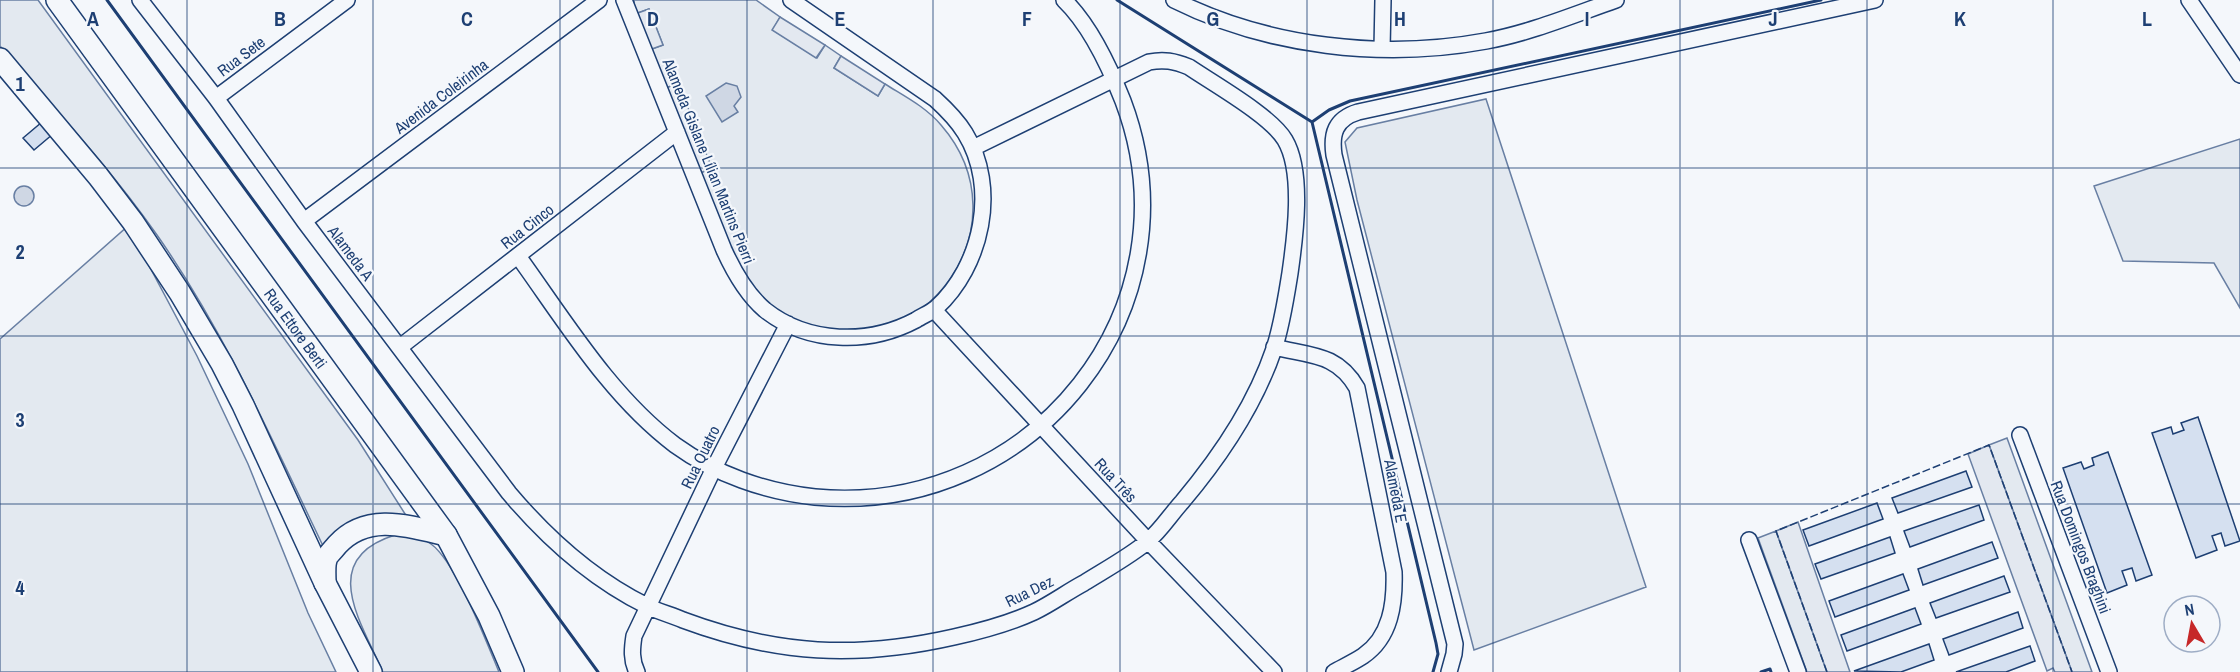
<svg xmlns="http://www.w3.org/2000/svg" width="2240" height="672" font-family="'Archivo Narrow',sans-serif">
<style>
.green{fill:#e3e9f0;stroke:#687fa3;stroke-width:1.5}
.parking{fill:#e3e8f0;stroke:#687fa3;stroke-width:1.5}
.water{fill:#cfd7e4;stroke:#687fa3;stroke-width:1.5}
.building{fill:#d5e0f0;stroke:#1d3f73;stroke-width:1.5}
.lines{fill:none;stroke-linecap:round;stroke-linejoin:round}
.street-casing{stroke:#1d3f73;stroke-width:18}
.secondary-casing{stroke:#1d3f73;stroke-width:24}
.street{stroke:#f4f7fb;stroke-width:15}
.secondary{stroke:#f4f7fb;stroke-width:21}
.fence{stroke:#1d3f73;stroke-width:1.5;stroke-dasharray:8 3;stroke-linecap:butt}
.wall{stroke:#1d3f73;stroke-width:3}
.grid{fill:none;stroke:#1d3f73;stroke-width:1.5;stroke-opacity:0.55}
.labels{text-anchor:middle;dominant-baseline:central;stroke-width:4.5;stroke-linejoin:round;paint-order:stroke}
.street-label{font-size:16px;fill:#1d3f73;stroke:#f4f7fb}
.grid-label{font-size:20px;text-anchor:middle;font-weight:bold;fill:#1d3f73;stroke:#f4f7fb;stroke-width:4.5;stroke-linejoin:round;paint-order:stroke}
</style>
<rect width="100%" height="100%" fill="#f4f7fb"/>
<path class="green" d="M0,0H38L358,440L407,517C371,511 345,515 324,548C273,442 225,332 157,235C110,168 54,108 0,46Z
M634,0H756L780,17L773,30L817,58L825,45L841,56L834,68L878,96L885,84C904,96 926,107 941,125C1028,225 923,373 800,322C781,315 762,303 749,286C742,277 738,263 733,253C722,226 710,200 698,174L711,168L678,83L664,89L649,50L663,45L649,9L635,14Z
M1486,99L1646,587L1474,650L1357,200L1345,142L1357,128Z
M2240,139V308L2214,263L2123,261L2094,186Z
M128,226L197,356L248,464L308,613L336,672H0V339Z
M2007,438L2092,672H2072L1989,445Z
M1776,531L1827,672H1807L1758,538Z
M395,535C408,535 421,536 431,544C456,562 486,641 499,672H383C361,622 317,559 395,535Z"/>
<path class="parking" d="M649,9L663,45L649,50L635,14Z
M780,17L825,45L816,58L772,30Z
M841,56L885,84L878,96L834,68Z
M678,83L712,168L698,174L664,89Z
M1989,445L2023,538L2072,672H2055L2053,668L2047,671L1968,454Z
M1798,522L1850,672H1827L1776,531Z"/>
<path class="water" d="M726,83L737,86L741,97L734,106L738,112L722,122L706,96Z
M14 196a10 10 0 1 1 20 0a10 10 0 1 1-20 0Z"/>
<path class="building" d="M42,122L53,134L34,150L23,138Z
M2198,417L2240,541L2225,546L2221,533L2212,536L2217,550L2196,558L2152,433L2171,427L2173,434L2184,430L2181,423Z
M2108,452L2152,575L2136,581L2132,568L2122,571L2127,585L2107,593L2063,468L2081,462L2084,469L2094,465L2092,458Z
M1966,471L1972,487L1898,513L1892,498Z
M1877,503L1883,519L1809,546L1803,530Z
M1979,505L1984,520L1910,547L1904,531Z
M1890,537L1895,553L1821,579L1815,564Z
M1992,542L1998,558L1923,585L1918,569Z
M1903,574L1909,590L1835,617L1829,601Z
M2004,576L2010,592L1936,618L1930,603Z
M1915,608L1921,624L1847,651L1841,635Z
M2018,612L2023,628L1949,655L1943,639Z
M1929,644L1934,660L1901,672L1854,671Z
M2030,646L2035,661L2006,672H1956Z"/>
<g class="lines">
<g class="street-casing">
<path id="street" d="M140,0L216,98L304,221L509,493C547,538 594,580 647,606C659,612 672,615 683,620C777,655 857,659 954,637C981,631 1008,624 1034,612C1051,604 1067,592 1084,583C1103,571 1132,555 1148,541C1161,530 1171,514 1182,502C1220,457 1255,405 1274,349C1282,325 1286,298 1290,273C1295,238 1304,172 1285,140C1271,116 1214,84 1189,67C1174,61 1164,59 1149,62L973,148
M624,0L724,250C734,272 746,294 765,310C808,344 869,345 916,320C922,316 930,313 936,308C982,266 999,188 965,133C957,120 946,109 935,99L791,0
M1174,0C1268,47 1383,60 1486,41C1530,33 1573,15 1616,0
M2189,0L2240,75
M1382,49L1383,0
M216,98L347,0
M304,221L599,0
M518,256C565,321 610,396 675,445C715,474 766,492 815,497C1033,517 1201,308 1123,101C1110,68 1090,25 1064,0
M934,310L1148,541L1274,672
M400,347L677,132
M1274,347C1310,356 1337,353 1357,388L1394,572C1395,603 1391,637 1363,656C1354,662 1343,667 1334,672
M2020,435L2109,672
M1749,540L1798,672
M637,672C631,660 632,649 634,636L714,468L788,324
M1449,672L1454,654L1455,644L1334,155C1331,134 1335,119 1358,112L1875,0"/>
</g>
<g class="secondary-casing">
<g id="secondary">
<path id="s1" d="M57,0L446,535L489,616L513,672"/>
<path d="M0,59L98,176L133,222L180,293L222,364L243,405L325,583L371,672"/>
<path d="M325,583C325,576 324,566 326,560C327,555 334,549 337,545C367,512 409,526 446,535"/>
</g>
</g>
<use href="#street" class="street"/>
<use href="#secondary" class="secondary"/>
<path class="fence" d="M1827,672L1776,531L1989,445L2072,672"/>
<path class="wall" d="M107,0L598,672
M1117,0L1312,122L1436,643L1438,654L1433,672
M1312,122L1329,110L1350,101L1821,0
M1761,672L1770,669L1771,672"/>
</g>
<path class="grid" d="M187,0V672M373,0V672M560,0V672M747,0V672M933,0V672M1120,0V672M1307,0V672M1493,0V672M1680,0V672M1867,0V672M2053,0V672M0,168H2240M0,336H2240M0,504H2240"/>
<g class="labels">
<g class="street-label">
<text transform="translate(241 56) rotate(-37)">Rua Sete</text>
<text transform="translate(441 96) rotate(-37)">Avenida Coleirinha</text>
<text transform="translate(709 161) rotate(68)">Alameda Gislane Lílian Martins Pierri</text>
<text transform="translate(527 226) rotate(-38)">Rua Cinco</text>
<text transform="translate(351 253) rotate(53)">Alameda A</text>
<text stroke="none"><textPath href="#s1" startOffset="406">Rua Ettore Berti</textPath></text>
<text transform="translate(700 457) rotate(-64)">Rua Quatro</text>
<text transform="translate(1116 480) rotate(47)">Rua Três</text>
<text transform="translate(1396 491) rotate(79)">Alameda E</text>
<text transform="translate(2081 547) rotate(69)">Rua Domingos Braghini</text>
<text transform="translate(1029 591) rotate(-26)">Rua Dez</text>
</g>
</g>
<g class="grid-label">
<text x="93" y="26">A</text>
<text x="280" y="26">B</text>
<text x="467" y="26">C</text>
<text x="653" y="26">D</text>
<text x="840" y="26">E</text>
<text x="1027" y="26">F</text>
<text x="1213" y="26">G</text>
<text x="1400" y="26">H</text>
<text x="1587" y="26">I</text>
<text x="1773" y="26">J</text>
<text x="1960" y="26">K</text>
<text x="2147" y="26">L</text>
<text x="20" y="91">1</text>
<text x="20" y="259">2</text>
<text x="20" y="427">3</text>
<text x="20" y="595">4</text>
</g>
<g transform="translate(2192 624) rotate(350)"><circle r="28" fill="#f4f7fb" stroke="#9eadc5" stroke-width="1.5"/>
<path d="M0-4.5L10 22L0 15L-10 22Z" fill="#c62828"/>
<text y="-9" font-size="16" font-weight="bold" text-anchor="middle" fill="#1d3f73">N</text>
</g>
</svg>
